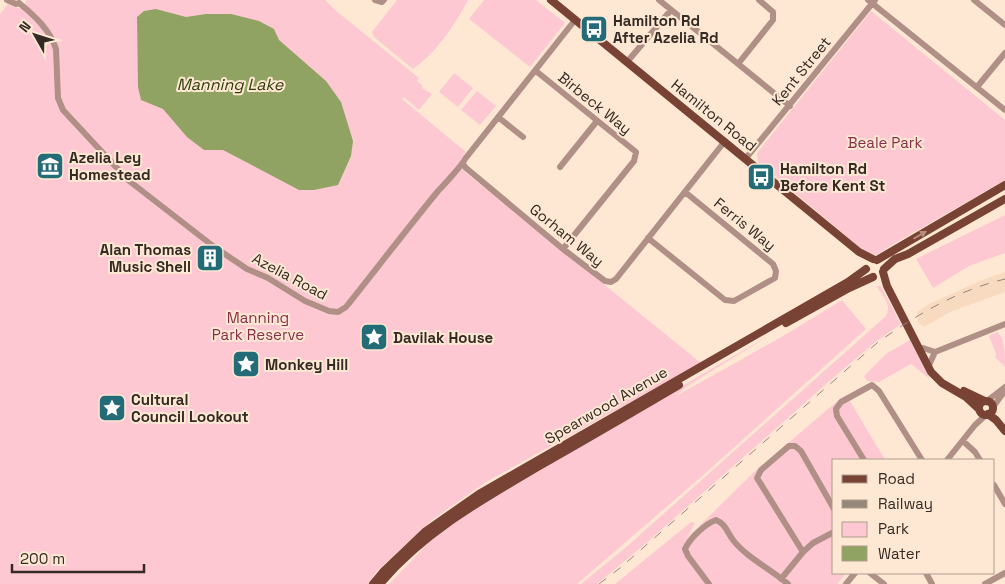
<svg xmlns="http://www.w3.org/2000/svg" width="1005" height="584" font-family="'Space Grotesk',sans-serif">
<style>
.built{fill:#f7dac0}
.green{fill:#fdc8d2}
.water{fill:#90a362}
.lines{fill:none;stroke-linecap:round;stroke-linejoin:round}
.minor{stroke:#af8f86;stroke-width:6}
.major{stroke:#784234;stroke-width:8}
.rail{stroke:#978779;stroke-width:1;stroke-dasharray:9 9;stroke-linecap:butt}
.oneway{fill:#b58d7c}
.labels{text-anchor:middle;dominant-baseline:central;stroke-width:4;stroke-linejoin:round;paint-order:stroke}
.poi-label{font-size:15px;font-weight:bold;fill:#332a23;stroke:#ffe8d3;text-anchor:start}
.street-label{font-size:15px;fill:#332a23;stroke:#ffe8d3}
.park-label{font-size:15px;fill:#872f48;stroke:#ffe8d3}
.water-label{font-size:16px;font-style:italic;fill:#2f3b08;stroke:#ffe8d3}
</style>
<rect width="100%" height="100%" fill="#ffe8d3"/>
<path class="built" d="M1005,272V292L950,312L924,327L918,322L917,312L929,304L980,281Z"/>
<path class="green" d="M26,0H325L335,10L419,78L417,81L423,86L422,88L432,94L419,110L404,97L402,99L466,152L461,159L465,172L701,363L486,482L432,520L376,572L368,584H0V14L8,4C14,7 19,10 25,6Z
M397,0H468C455,25 436,53 413,69L374,37L372,32Z
M484,0H536L565,23L530,67L469,19Z
M871,11L1005,120V180L890,246L877,255L865,252L758,162L757,153Z
M454,73L473,88L458,107L439,92Z
M477,91L496,106L480,125L461,110Z
M1005,215V253L969,266L933,288L916,259Z
M880,285L901,324L874,343L833,378L645,544L597,584H581L625,548L885,317C893,306 883,296 877,287Z
M842,300L866,329L700,478L577,584H389L437,534L502,490L770,335L686,387L676,396L785,335Z
M997,332C1005,337 1005,355 1005,367L995,357L996,354L989,336Z
M910,340L930,379L911,364L879,382L867,381L864,376L886,354Z
M847,396L885,460H834V573H846L837,584H615L691,522L695,523L687,538L754,472L835,403Z"/>
<path class="water" d="M156,9L186,17L206,14H231L259,21L274,29L279,40L326,81L341,102L353,141L351,156L338,185L314,190H299L223,150H204L187,137L163,109L141,100L138,87L137,17L144,11Z"/>
<g class="lines">
<path class="minor" d="M7,0L16,4L19,3
M375,0L382,2L384,0
M659,0L790,106
M868,0L1005,110
M974,0L1005,25
M19,3C35,16 50,30 56,49L58,98L63,110L128,180L213,246L247,269L268,278L305,301L329,311L338,312L346,307C377,268 407,229 438,191C443,186 463,164 465,159L575,20
M627,62L671,10
M738,64L773,20V12L759,0
M536,71L636,152L634,161L563,249
M977,87L1005,53
M498,117L523,137
M746,158L875,0
M463,164L466,168L563,249L605,281L611,282L616,279L725,141
M560,167L597,121
M648,238L725,300L734,301L775,278L776,271L773,264L685,192
M923,348L935,352L1005,324
M930,363L935,352
M987,401L1005,387
M993,407L1004,392
M963,441L975,452L980,460
M864,460L837,416L836,409L841,402L872,385L879,391L922,460
M947,460L975,425L987,414
M994,485L1005,504
M834,509L801,451L795,446H789L761,470L757,478L803,552L813,543L834,532
M870,573L884,584
M926,573L932,584
M781,579L803,552
M709,584L688,556L685,549C690,538 705,524 716,520C726,524 727,532 733,540C747,558 771,569 788,584
M846,584L855,573
M985,584L1005,573"/>
<path class="major" d="M551,0L859,252L873,259
M877,260L1005,185
M884,269L895,259L908,254L1005,199
M883,272L887,286L931,372L942,383L966,397L979,409
M786,323L849,288L873,277
M964,391L985,401
M979 408a7 7 0 1 1 14 0a7 7 0 1 1-14 0Z
M988,414L996,420L1005,431
M373,584L383,572L426,531L479,494L848,282L866,269
M380,584C424,532 483,499 541,465C587,439 633,412 679,385"/>
<path class="rail" d="M599,584L620,568L877,343C916,315 958,290 1005,279"/>
</g>
<defs><path id="oneway-solid" d="M-6-.8H1V-3.2L6.5 0L1 3.2V.8H-6Z" transform="scale(1.25)"/></defs>
<use class="oneway" href="#oneway-solid" transform="translate(920 235) rotate(-30)"/>
<defs>
<g id="bus-square" transform="scale(1.4375)"><rect x="-9" y="-9" width="18" height="18" rx="4" fill="#236c77" stroke="#ffe8d3"/><path d="M-5-6H5V4H4V6H2V4H-2V6H-4V4H-5ZM-3.5-4V0h7V-4ZM-3.5 1.2v1.5H-2V1.2ZM2 1.2v1.5H3.5V1.2Z" fill="#fff"/></g>
<g id="museum-square" transform="scale(1.4375)"><rect x="-9" y="-9" width="18" height="18" rx="4" fill="#236c77" stroke="#ffe8d3"/><path d="M0-6L6-3V-2H-6V-3ZM-5-1h2V3h-2ZM-1-1h2V3h-2ZM3-1h2V3H3ZM-6 4H6V6H-6Z" fill="#fff"/></g>
<g id="building-square" transform="scale(1.4375)"><rect x="-9" y="-9" width="18" height="18" rx="4" fill="#236c77" stroke="#ffe8d3"/><path d="M-4-6H4V6H1V3H-1V6H-4ZM-2.5-4.3h1.7v1.8h-1.7ZM.8-4.3h1.7v1.8H.8ZM-2.5-1h1.7V.8h-1.7ZM.8-1h1.7V.8H.8Z" fill="#fff"/></g>
<g id="sight-square" transform="scale(1.4375)"><rect x="-9" y="-9" width="18" height="18" rx="4" fill="#236c77" stroke="#ffe8d3"/><path d="M0-6L1.8-2.2L6-1.7L2.9 1.2L3.7 5.4L0 3.3L-3.7 5.4L-2.9 1.2L-6-1.7L-1.8-2.2Z" fill="#fff"/></g>
</defs>
<g fill-rule="evenodd">
<use href="#bus-square" x="594" y="29"/>
<use href="#museum-square" x="50" y="166"/>
<use href="#bus-square" x="761" y="177"/>
<use href="#building-square" x="210" y="258"/>
<use href="#sight-square" x="374" y="337"/>
<use href="#sight-square" x="246" y="364"/>
<use href="#sight-square" x="112" y="408"/>
</g>
<g class="labels">
<g class="poi-label">
<text x="613" y="20">Hamilton Rd<tspan x="613" dy="17">After Azelia Rd</tspan></text>
<text x="69" y="157">Azelia Ley<tspan x="69" dy="17">Homestead</tspan></text>
<text x="780" y="168">Hamilton Rd<tspan x="780" dy="17">Before Kent St</tspan></text>
<text x="191" y="249" text-anchor="end">Alan Thomas<tspan x="191" dy="17">Music Shell</tspan></text>
<text x="393" y="337">Davilak House</text>
<text x="265" y="364">Monkey Hill</text>
<text x="131" y="399">Cultural<tspan x="131" dy="17">Council Lookout</tspan></text>
</g>
<g class="street-label">
<text transform="translate(801 71) rotate(-51)">Kent Street</text>
<text transform="translate(595 103) rotate(39)">Birbeck Way</text>
<text transform="translate(714 115) rotate(39)">Hamilton Road</text>
<text transform="translate(745 224) rotate(39)">Ferris Way</text>
<text transform="translate(567 235) rotate(39)">Gorham Way</text>
<text transform="translate(290 276) rotate(28)">Azelia Road</text>
<text transform="translate(606 405) rotate(-30)">Spearwood Avenue</text>
</g>
<g class="park-label">
<text x="885" y="142">Beale Park</text>
<text x="258" y="317">Manning<tspan x="258" dy="17">Park Reserve</tspan></text>
</g>
<g class="water-label">
<text x="230" y="84">Manning Lake</text>
</g>
</g>
<rect x="832" y="459" width="162" height="115" fill="#ffe8d3" stroke="#ad9c8d"/>
<rect x="842" y="475" width="25" height="8" fill="#784234" stroke="#ad9c8d"/>
<text x="878" y="484" font-size="15" fill="#332a23">Road</text>
<rect x="842" y="500" width="25" height="8" fill="#978779" stroke="#ad9c8d"/>
<text x="878" y="509" font-size="15" fill="#332a23">Railway</text>
<rect x="842" y="522" width="25" height="15" fill="#fdc8d2" stroke="#ad9c8d"/>
<text x="878" y="534" font-size="15" fill="#332a23">Park</text>
<rect x="842" y="546" width="25" height="15" fill="#90a362" stroke="#ad9c8d"/>
<text x="878" y="559" font-size="15" fill="#332a23">Water</text>
<g transform="translate(35 35) rotate(309)" stroke="#ffe8d3" stroke-width="4" paint-order="stroke">
<path d="M0-4L9 19L0 12L-9 19Z" fill="#332a23"/>
<text y="-8" font-size="14" font-weight="bold" text-anchor="middle" fill="#332a23">N</text>
</g>
<path d="M12 564v8h132v-8" fill="none" stroke="#332a23" stroke-width="2.5"/>
<text x="20" y="564" font-size="15" fill="#332a23" stroke="#ffe8d3" stroke-width="4" paint-order="stroke">200 m</text>
</svg>
